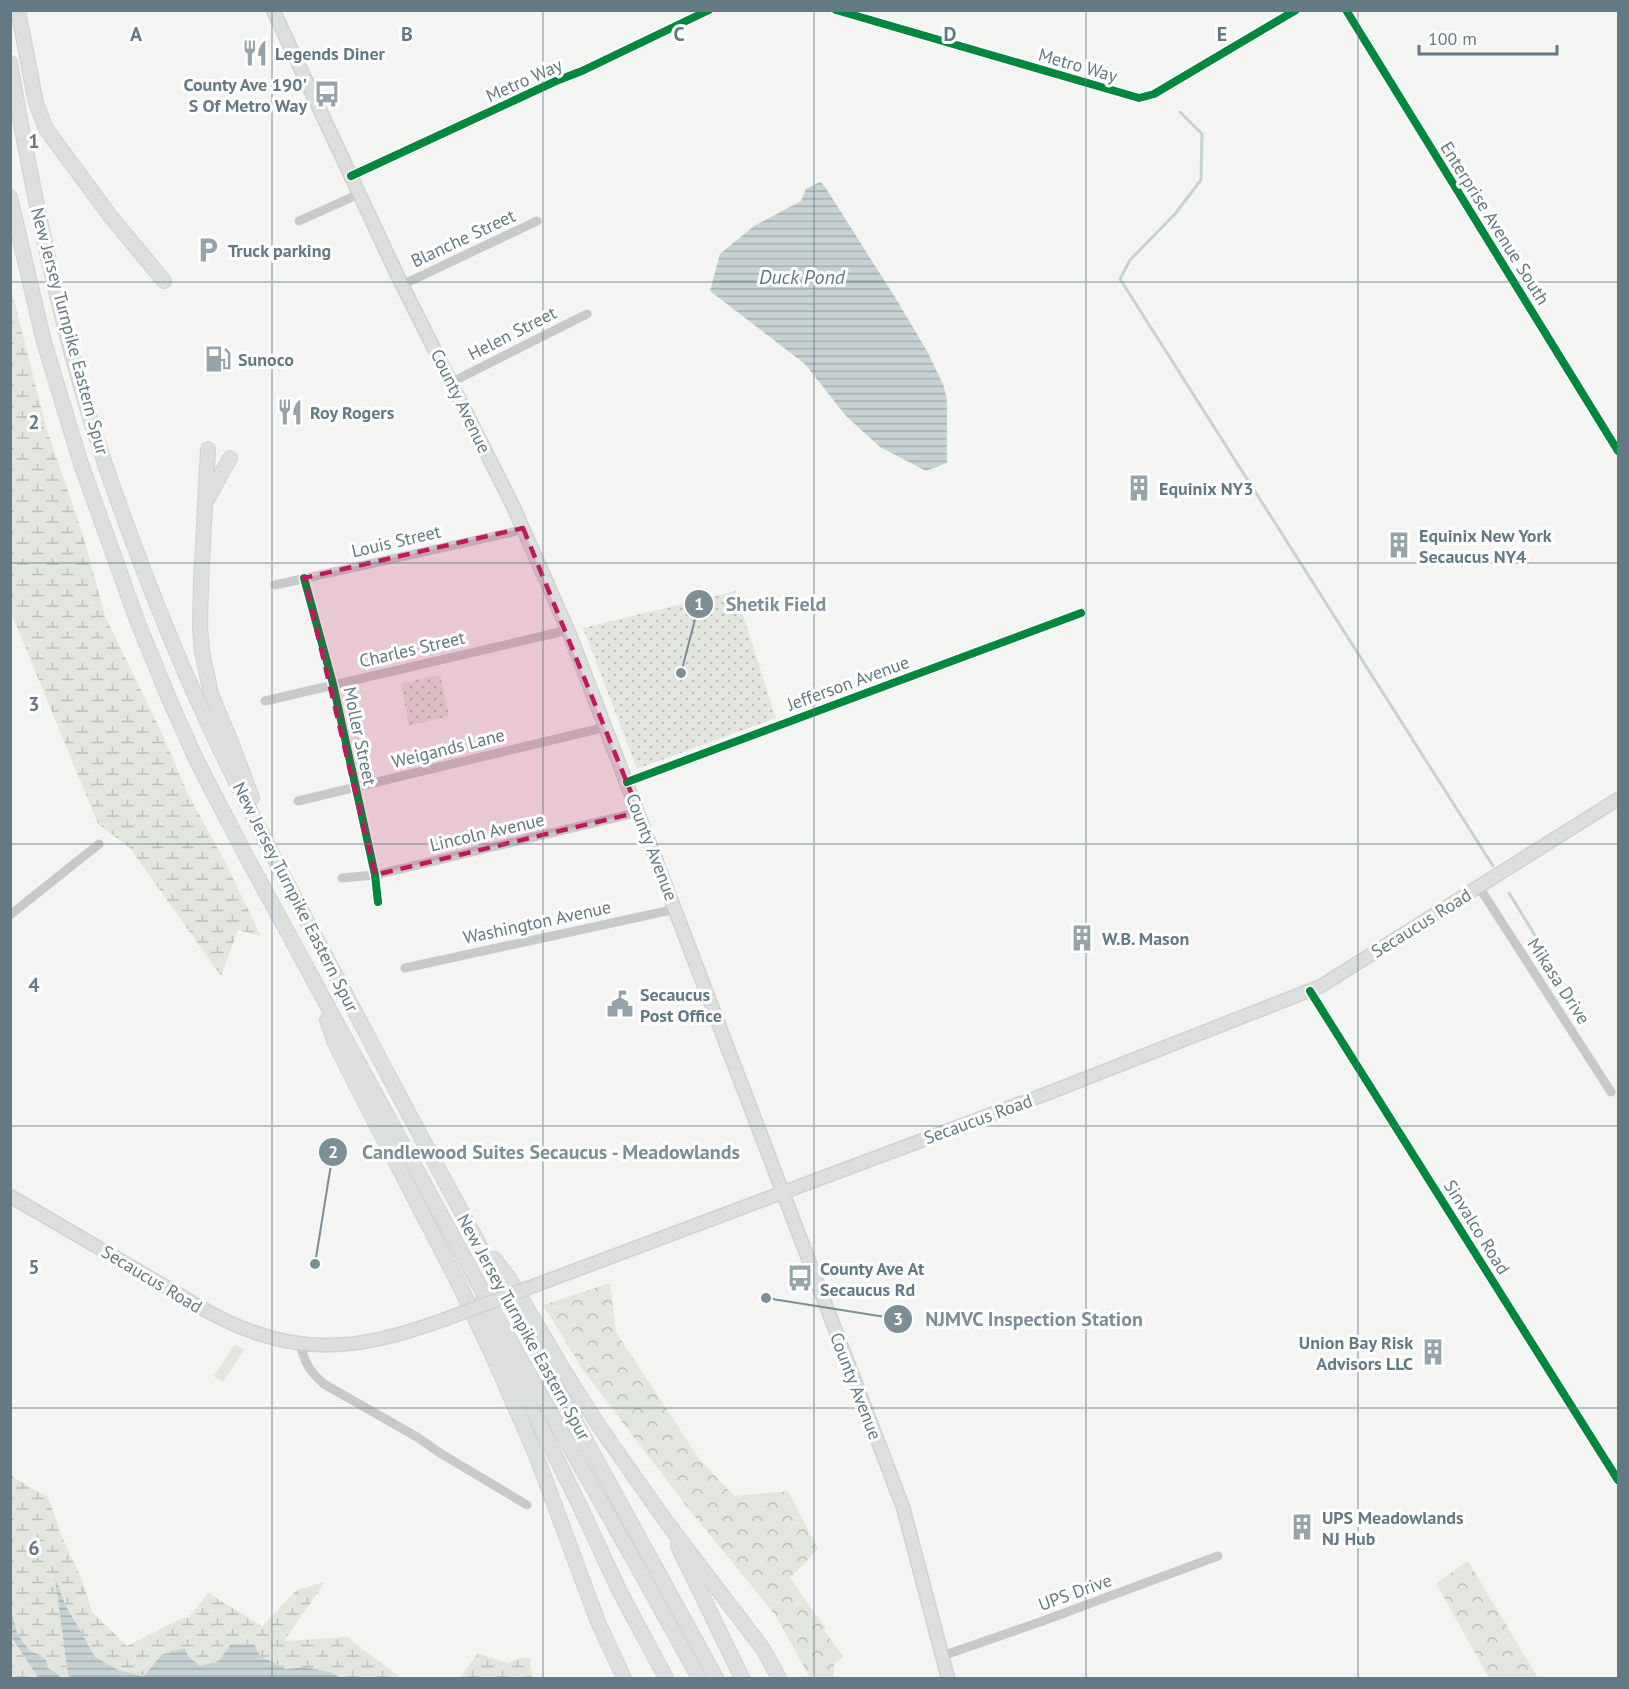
<svg xmlns="http://www.w3.org/2000/svg" width="1629" height="1689" font-family="'PT Sans',sans-serif">
<style>
.grass{fill:#e3e6df}
.forest{fill:url(#forest-crowns)}
.wetland{fill:url(#wetland-marsh)}
.park{fill:url(#park-dots)}
.water{fill:url(#water-rules)}
.lines{fill:none;stroke-linecap:round;stroke-linejoin:round}
.stream{stroke:#c7d2d3;stroke-width:3}
.major-casing{stroke:#d1d2d2;stroke-width:15}
.highway-casing{stroke:#d1d2d2;stroke-width:16}
.minor{stroke:#c8caca;stroke-width:9}
.major{stroke:#dddede;stroke-width:12}
.highway{stroke:#dddede;stroke-width:14}
.major-bridge-casing{stroke:#d1d2d2;stroke-width:15;stroke-linecap:butt}
.major-bridge{stroke:#dddede;stroke-width:12}
.cycleway-casing{stroke:#fff;stroke-width:11}
.cycleway{stroke:#00873e;stroke-width:8}
.marked{fill:#c2185b;fill-opacity:0.2;stroke:#c2185b;stroke-width:4.5;stroke-dasharray:12 8;stroke-linejoin:round}
.grid{fill:none;stroke:#637983;stroke-width:1.5;stroke-opacity:0.55}
.labels{text-anchor:middle;dominant-baseline:central;stroke-width:6;stroke-linejoin:round;paint-order:stroke}
.poi-label{font-size:18px;font-weight:bold;fill:#637983;stroke:#fff;text-anchor:start}
.street-label{font-size:18px;fill:#637983;stroke:#fff}
.water-label{font-size:20px;font-style:italic;fill:#5f7b80;stroke:#fff}
.grid-label{font-size:20px;text-anchor:middle;font-weight:bold;fill:#637983;stroke:#fff;stroke-width:6;stroke-linejoin:round;paint-order:stroke}
.leader{fill:none;stroke:#7c8e96;stroke-width:2}
.callout-dot{fill:#7c8e96;stroke:#fff;stroke-width:2}
.mark-label{font-size:18px;text-anchor:middle;font-weight:bold;fill:#fff}
.callout-label{font-size:20px;text-anchor:middle;font-weight:bold;fill:#7c8e96;stroke:#fff;stroke-width:6;stroke-linejoin:round;paint-order:stroke}
</style>
<defs>
<pattern id="forest-crowns" width="20" height="18" patternUnits="userSpaceOnUse" patternTransform="scale(1.5)"><rect width="20" height="18" fill="#e3e6df"/><path d="M2 6a3 3 0 1 1 6 0M12 15a3 3 0 1 1 6 0" fill="none" stroke="#bcbfba"/></pattern>
<pattern id="wetland-marsh" width="20" height="14" patternUnits="userSpaceOnUse" patternTransform="scale(1.5)"><rect width="20" height="14" fill="#e3e6df"/><path d="M1 5h8M5 5V1M11 12h8M15 12V8" fill="none" stroke="#bcbfba"/></pattern>
<pattern id="park-dots" width="8" height="8" patternUnits="userSpaceOnUse" patternTransform="scale(1.5)"><rect width="8" height="8" fill="#e3e6df"/><path d="M2 2h.1M6 6h.1" fill="none" stroke="#bcbfba" stroke-width="1.8" stroke-linecap="round"/></pattern>
<pattern id="water-rules" width="6" height="5" patternUnits="userSpaceOnUse" patternTransform="scale(1.5)"><rect width="6" height="5" fill="#c7d2d3"/><path d="M0 2.5h6" fill="none" stroke="#a5afb1"/></pattern>
</defs>
<rect width="100%" height="100%" fill="#f4f4f2"/>
<path class="grass" d="M235,1344L244,1350L223,1382L214,1376Z"/>
<path class="forest" d="M610,1283L616,1332L700,1460L734,1496L788,1491L818,1549L790,1578L826,1629L824,1630L844,1657L834,1664V1678H810L776,1616L687,1507L583,1370L543,1305Z
M1468,1561L1538,1678H1489L1436,1583Z"/>
<path class="wetland" d="M11,288L46,427L83,535L105,616L161,731L187,792L223,858L261,936L238,930L221,976L130,848L98,824L11,612Z
M10,1471L14,1478L48,1497L63,1539L83,1582L92,1612L127,1646L180,1619L189,1617L208,1593L262,1626L297,1590L325,1582L284,1641L347,1637L401,1678H341L330,1672L305,1667L286,1669L260,1656L199,1665L188,1656L186,1648L161,1655L144,1676L120,1671L95,1658L65,1604L56,1581L68,1675L71,1678H60L59,1675L48,1668L45,1660L40,1655L30,1651L26,1646L17,1633L13,1617L11,1614Z
M10,1637L37,1676L36,1678H11Z
M478,1653L507,1663L521,1658H530L532,1678H460Z"/>
<path class="park" d="M735,591L776,718L637,769L583,628Z
M440,675L449,716L409,726L401,683Z"/>
<path class="water" d="M820,182L825,187L898,302L928,353L943,384L947,399V463L926,471L880,447L846,416L805,364L710,291L720,254L754,226L801,201L806,189Z
M55,1578L65,1604L95,1657L120,1671L144,1676L161,1655L185,1648L188,1656L199,1665L218,1662L231,1644H254L260,1656L286,1669L305,1667L330,1672L341,1678H71L68,1675Z
M11,1614L13,1617L17,1633L26,1646L30,1651L40,1655L46,1660L48,1668L59,1675L60,1678H36L37,1676L11,1637Z"/>
<g class="lines">
<path class="stream" d="M1180,112L1202,134L1201,180L1175,214L1130,260L1120,279L1493,866
M1509,893L1549,958"/>
<g class="major-casing">
<path id="major" d="M273,10L402,285L513,506L570,635L903,1507L948,1678
M10,1196L207,1311C292,1358 354,1352 443,1320
M552,1279L1051,1092L1321,986L1618,799"/>
</g>
<g class="highway-casing">
<path id="highway" d="M18,10L36,103L46,129L111,217L164,281
M10,63C34,200 62,338 107,470C140,565 177,660 221,751C269,853 324,952 376,1052C487,1262 602,1470 716,1678
M10,197L44,342L81,464L138,623L170,701L196,759L245,854L491,1307L636,1564L699,1678
M208,449L201,583L200,627L202,651L211,694L231,742L252,798
M207,500L230,458
M327,1020L334,1041L362,1097L460,1286L495,1361L536,1455L598,1622L624,1678
M494,1259L509,1278L569,1379L601,1429L665,1520L763,1649L779,1678
M480,1304L577,1500L620,1592L666,1678
M678,1546L742,1678"/>
</g>
<path class="minor" d="M836,10L1139,98L1154,94L1296,10
M1346,10L1618,451
M351,176L556,81L582,71L709,10
M299,221L359,194
M402,285L537,221
M452,382L587,314
M304,578L333,684L375,875L378,902
M275,585L513,532L523,528
M265,701L556,633L567,629
M627,782L1081,613
M298,801L606,727
M342,878L375,875L639,812
M1479,887L1611,1092
M10,915L99,844
M405,968L676,909
M1310,991L1618,1480
M300,1344C305,1363 309,1371 324,1384L417,1437L440,1453L527,1505
M942,1656L1040,1622L1218,1556"/>
<use href="#major" class="major"/>
<use href="#highway" class="highway"/>
<g class="major-bridge-casing">
<path id="major-bridge" d="M443,1320L552,1279"/>
</g>
<use href="#major-bridge" class="major-bridge"/>
<g class="cycleway-casing">
<path id="cycleway" d="M836,10L1139,98L1154,94L1296,10
M1346,10L1618,451
M351,176L556,81L582,71L709,10
M304,578L333,684L375,875L378,902
M627,782L1081,613
M1310,991L1618,1480"/>
</g>
<use href="#cycleway" class="cycleway"/>
</g>
<path class="marked" d="M523,528L639,812L375,875L304,578Z"/>
<path class="grid" d="M272,10V1678M543,10V1678M814,10V1678M1086,10V1678M1358,10V1678M10,282H1618M10,563H1618M10,844H1618M10,1126H1618M10,1408H1618"/>
<defs>
<g id="restaurant-bare" transform="scale(2.07)"><path d="M-5-6h1v4h1v-4h1v4h1v-4h1v5L-1.5 .5V6h-2V.5L-5-1ZM5-6V6H3V1.5H1.5Q1.5-4 5-6Z" fill="#96a4aa" stroke="#fff" stroke-width="2.5" paint-order="stroke"/></g>
<g id="bus-bare" transform="scale(2.07)"><path d="M-5-6H5V4H4V6H2V4H-2V6H-4V4H-5ZM-3.5-4V0h7V-4ZM-3.5 1.2v1.5H-2V1.2ZM2 1.2v1.5H3.5V1.2Z" fill="#96a4aa" stroke="#fff" stroke-width="2.5" paint-order="stroke"/></g>
<g id="parking-bare" transform="scale(2.07)"><path d="M-3.5-5.5H1a3.5 3.5 0 0 1 0 7H-1V5.5H-3.5ZM-1-3.4V-.6H.8a1.4 1.4 0 0 0 0-2.8Z" fill="#96a4aa" stroke="#fff" stroke-width="2.5" paint-order="stroke"/></g>
<g id="fuel-bare" transform="scale(2.07)"><path d="M-5.5-6h7V0h2V4h1.3V-2.5L3-4.5l.8-.8L6-3V5H2.5V1h-1V6h-7ZM-4.2-4.7v3.2H.2V-4.7Z" fill="#96a4aa" stroke="#fff" stroke-width="2.5" paint-order="stroke"/></g>
<g id="building-bare" transform="scale(2.07)"><path d="M-4-6H4V6H1V3H-1V6H-4ZM-2.5-4.3h1.7v1.8h-1.7ZM.8-4.3h1.7v1.8H.8ZM-2.5-1h1.7V.8h-1.7ZM.8-1h1.7V.8H.8Z" fill="#96a4aa" stroke="#fff" stroke-width="2.5" paint-order="stroke"/></g>
<g id="civic-bare" transform="scale(2.07)"><path d="M-.6-6.5H3V-4.5H.6V-3L4-1V1h2V6H-6V1h2V-1L-.6-3ZM-1.2 2.5V6h2.4V2.5Z" fill="#96a4aa" stroke="#fff" stroke-width="2.5" paint-order="stroke"/></g>
</defs>
<g fill-rule="evenodd">
<use href="#restaurant-bare" x="255" y="53"/>
<use href="#bus-bare" x="327" y="94"/>
<use href="#parking-bare" x="208" y="250"/>
<use href="#fuel-bare" x="218" y="359"/>
<use href="#restaurant-bare" x="290" y="412"/>
<use href="#building-bare" x="1139" y="488"/>
<use href="#building-bare" x="1399" y="545"/>
<use href="#building-bare" x="1082" y="938"/>
<use href="#civic-bare" x="620" y="1004"/>
<use href="#bus-bare" x="800" y="1278"/>
<use href="#building-bare" x="1433" y="1352"/>
<use href="#building-bare" x="1302" y="1527"/>
</g>
<g class="labels">
<g class="poi-label">
<text x="275" y="53">Legends Diner</text>
<text x="307" y="84" text-anchor="end">County Ave 190'<tspan x="307" dy="21">S Of Metro Way</tspan></text>
<text x="228" y="250">Truck parking</text>
<text x="238" y="359">Sunoco</text>
<text x="310" y="412">Roy Rogers</text>
<text x="1159" y="488">Equinix NY3</text>
<text x="1419" y="535">Equinix New York<tspan x="1419" dy="21">Secaucus NY4</tspan></text>
<text x="1102" y="938">W.B. Mason</text>
<text x="640" y="994">Secaucus<tspan x="640" dy="21">Post Office</tspan></text>
<text x="820" y="1268">County Ave At<tspan x="820" dy="21">Secaucus Rd</tspan></text>
<text x="1413" y="1342" text-anchor="end">Union Bay Risk<tspan x="1413" dy="21">Advisors LLC</tspan></text>
<text x="1322" y="1517">UPS Meadowlands<tspan x="1322" dy="21">NJ Hub</tspan></text>
</g>
<g class="street-label">
<text transform="translate(1078 65) rotate(16)">Metro Way</text>
<text transform="translate(524 80) rotate(-24)">Metro Way</text>
<text transform="translate(1495 223) rotate(58)">Enterprise Avenue South</text>
<text transform="translate(463 238) rotate(-25)">Blanche Street</text>
<text transform="translate(70 331) rotate(75)">New Jersey Turnpike Eastern Spur</text>
<text transform="translate(512 333) rotate(-27)">Helen Street</text>
<text transform="translate(461 401) rotate(64)">County Avenue</text>
<text transform="translate(396 541) rotate(-13)">Louis Street</text>
<text transform="translate(412 649) rotate(-13)">Charles Street</text>
<text transform="translate(848 683) rotate(-20)">Jefferson Avenue</text>
<text transform="translate(360 736) rotate(78)">Moller Street</text>
<text transform="translate(448 748) rotate(-14)">Weigands Lane</text>
<text transform="translate(487 832) rotate(-13)">Lincoln Avenue</text>
<text transform="translate(652 847) rotate(69)">County Avenue</text>
<text transform="translate(296 897) rotate(63)">New Jersey Turnpike Eastern Spur</text>
<text transform="translate(537 922) rotate(-12)">Washington Avenue</text>
<text transform="translate(1421 923) rotate(-32)">Secaucus Road</text>
<text transform="translate(1559 981) rotate(57)">Mikasa Drive</text>
<text transform="translate(978 1119) rotate(-20)">Secaucus Road</text>
<text transform="translate(1477 1227) rotate(58)">Sinvalco Road</text>
<text transform="translate(152 1279) rotate(31)">Secaucus Road</text>
<text transform="translate(524 1327) rotate(61)">New Jersey Turnpike Eastern Spur</text>
<text transform="translate(856 1386) rotate(69)">County Avenue</text>
<text transform="translate(1075 1592) rotate(-20)">UPS Drive</text>
</g>
<g class="water-label">
<text x="802" y="277">Duck Pond</text>
</g>
</g>
<g class="grid-label">
<text x="136" y="41">A</text>
<text x="407" y="41">B</text>
<text x="679" y="41">C</text>
<text x="950" y="41">D</text>
<text x="1222" y="41">E</text>
<text x="34" y="148">1</text>
<text x="34" y="429">2</text>
<text x="34" y="711">3</text>
<text x="34" y="992">4</text>
<text x="34" y="1274">5</text>
<text x="34" y="1555">6</text>
</g>
<path class="leader" d="M681 673L699 604M315 1264L333 1152M766 1298L898 1319"/>
<g class="callout-dot">
<circle cx="681" cy="673" r="6"/>
<circle cx="315" cy="1264" r="6"/>
<circle cx="766" cy="1298" r="6"/>
<circle cx="699" cy="604" r="15"/>
<circle cx="333" cy="1152" r="15"/>
<circle cx="898" cy="1319" r="15"/>
</g>
<g class="mark-label">
<text x="699" y="610">1</text>
<text x="333" y="1158">2</text>
<text x="898" y="1325">3</text>
</g>
<g class="callout-label">
<text x="776" y="611">Shetik Field</text>
<text x="551" y="1159">Candlewood Suites Secaucus - Meadowlands</text>
<text x="1034" y="1326">NJMVC Inspection Station</text>
</g>
<rect width="1629" height="1689" fill="none" stroke="#637983" stroke-width="24"/>
<path d="M1419 45v9h138v-9" fill="none" stroke="#637983" stroke-width="3"/>
<text x="1428" y="45" font-size="18" fill="#637983" stroke="#ffffff" stroke-width="4.5" paint-order="stroke">100 m</text>
</svg>
